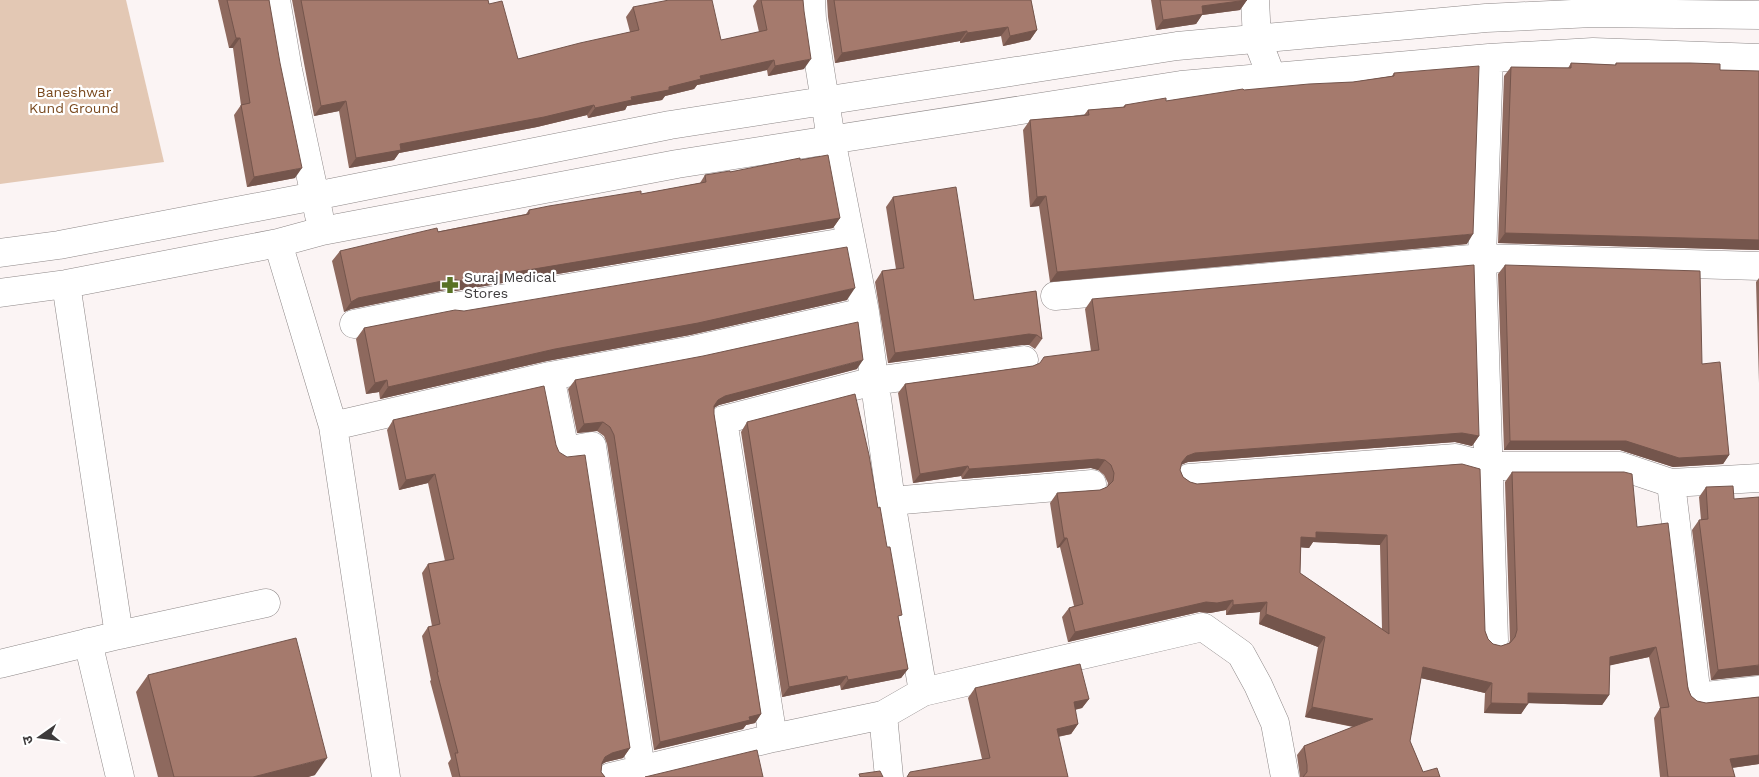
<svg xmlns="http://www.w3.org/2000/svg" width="1759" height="777" font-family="'Work Sans','Noto Sans Devanagari',sans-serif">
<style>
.green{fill:#e3c8b4}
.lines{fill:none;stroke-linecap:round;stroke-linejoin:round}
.minor-casing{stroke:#8e8888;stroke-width:29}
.minor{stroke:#fff;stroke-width:28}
.wall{fill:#8e695e;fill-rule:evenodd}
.shaded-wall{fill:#74554c}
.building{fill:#a57a6d;stroke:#74554c;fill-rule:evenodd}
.labels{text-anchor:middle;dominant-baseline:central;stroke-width:4.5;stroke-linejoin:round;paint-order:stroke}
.park-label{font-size:14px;fill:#7a4a1f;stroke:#fff}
.poi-label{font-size:14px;fill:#3d3a3b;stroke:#fff;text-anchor:start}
</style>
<rect width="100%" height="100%" fill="#fbf4f4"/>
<path class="green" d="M0,0H126L164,162L0,184Z"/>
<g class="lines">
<g class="minor-casing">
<path id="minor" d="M276,0L288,70L319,215
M811,0L812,19L831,139L865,312L891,501L923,692
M1255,0L1257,39L1272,78
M1489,58L1482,258L1494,640
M278,243L333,426L386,777
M0,253L59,245L315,196L670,125L1177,46L1486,18L1593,13L1759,15
M0,293L66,284L278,243L322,231L677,164L1181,85L1489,58L1593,52L1759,58
M1055,296L1482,258L1759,266
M354,324L448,305L453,307L851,241
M550,376L565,451L592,446L641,769
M333,426L550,376L693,350L865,312
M1189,478L1456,458L1488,466H1620L1671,483L1759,478
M1671,483L1697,697L1759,690
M891,501L1092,484
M119,635L266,603
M88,642L120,777
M0,664L119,635L66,284
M883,715L889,777
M773,738L723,420L874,381L1024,360
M610,777L773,738L883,715L923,692L1203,627L1241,654L1258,685L1275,723L1285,777"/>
</g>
<use href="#minor" class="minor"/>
</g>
<path class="wall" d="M218,0H269L295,178L247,187L234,115L241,105L233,48H229Z
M292,0H488L489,4L518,59L630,32L626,17L633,7L721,40L759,32L753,6L757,0H803L804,69L768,76L767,70L697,85L694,89L665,96L662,100L627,106L625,110L588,118L587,115L537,127L399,153L394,160L349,168L339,111L314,116Z
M827,0H1031L1037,30L1030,40L1003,46L1001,36L960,43V41L835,63L828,17Z
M1151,0H1247L1240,10L1202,15L1196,24L1156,30Z
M1571,63L1615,65L1616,63L1720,70L1759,71V250L1498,243L1504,76L1511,67L1568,68Z
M1394,73L1467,244L1050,282L1039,206L1030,207L1023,130L1030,120L1084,115L1088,110L1123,107L1125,105L1166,101L1244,90L1353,82L1392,76Z
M800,160L840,218L833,228L455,291L445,290L351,309L344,312L332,261L340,251L526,214L529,210L641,194L700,183L705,175L730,172Z
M893,197L974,300L1036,291L1042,339L1035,349L1029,345H1022L888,363L875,282L882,271L896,269L886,207Z
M1505,265L1702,364L1729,455L1723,464L1673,467L1620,450H1504L1498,274Z
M1759,278V383L1756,282Z
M1092,299L1479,436L1472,446L1455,442L1188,462L1181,465L1180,470L1183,477L1190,482L1197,484L1462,464L1485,631L1488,639L1493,644L1501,646L1509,643L1510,640L1505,482L1512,472L1637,527L1691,696L1697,701L1706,703L1759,697V764L1732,768L1735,777H1660L1654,718L1660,708L1649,657L1610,665L1609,695L1602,705L1528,703L1521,714L1484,713L1485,693L1421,678L1410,741L1423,772L1440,777H1300L1297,755L1304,746L1353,727L1305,717L1318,647L1259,624L1260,612L1226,615V610L1210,613L1199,612L1068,642L1062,617L1069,608L1074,606L1060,547L1057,548L1050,503L1057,493L1100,490L1107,487L1108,483L1104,475L1098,470L1091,468L962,479L961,476L913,483L898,393L905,384L1033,366L1091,351L1085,309ZM1313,542L1380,545L1382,629L1300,573L1301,547L1309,548Z
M847,300L690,335L547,361L380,399L379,392L366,394L356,339L364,328L464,311Z
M857,369L719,405L714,408V414L761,714L755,723L746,725L743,729L654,750L607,444L604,436L597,431L577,433L568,389L575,380Z
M393,420L556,445L630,748L623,758L606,762L602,764L601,772L605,777H452L448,763L451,759L430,681L431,680L422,636L428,627L432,626L422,573L428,564L445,561L428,483L399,490L387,430Z
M747,422L899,620L908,669L901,678L841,690L840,685L782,697L741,432Z
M1706,487L1734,499L1757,674L1711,680L1692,530L1699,520H1701L1699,497Z
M148,675L315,775L308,777H158L136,692Z
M975,688L1089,699L1082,708L1075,710L1078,724L1071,734L1058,737L1068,777L982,759L968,698Z"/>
<path class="shaded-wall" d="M1247,0L1240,10L1202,15L1196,24L1156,30L1163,20L1202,6Z
M1008,27L1001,36L960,43L967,33Z
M1037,30L1030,40L1003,46L1010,36Z
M967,31L960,41L835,63L842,53Z
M236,38H240L233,48H229Z
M811,59L804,69L768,76L775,66Z
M774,60L767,70L697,85L694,89L665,96L662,100L627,106L625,110L588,118L595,108L669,87L700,76Z
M346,101L339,111L314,116L321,106Z
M594,105L587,115L537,127L399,153L394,160L349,168L356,158L400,144Z
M302,168L295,178L247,187L254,177Z
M1046,196L1039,206L1030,207L1037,197Z
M840,218L833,228L455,291L445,290L351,309L344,312L351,302L358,298L452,279Z
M1505,233L1759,240V250L1498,243Z
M1473,234L1467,244L1050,282L1057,272Z
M855,288L847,300L690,335L547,361L380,399L388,387L555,349Z
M1029,334L1037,335L1029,345H1022L888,363L895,353Z
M863,360L857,369L719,405L712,409L718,400L725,396Z
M387,380L379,392L366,394L375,383Z
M603,422L597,431L577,433L584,424Z
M1462,433L1479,436L1472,446L1455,442L1188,462L1180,465L1175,472L1187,456L1195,453Z
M1510,441H1626L1729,455L1723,464L1673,467L1620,450H1504Z
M1098,459L1105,460L1098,470L1091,468L962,479L969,469Z
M968,466L961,476L913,483L920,474Z
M435,474L428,483L399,490L406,480Z
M1316,532L1387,535L1380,545L1313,542L1309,548L1295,547L1301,537Z
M1064,538H1067L1060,547L1057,548Z
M1233,600L1226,610L1210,613L1199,612L1068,642L1075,632L1206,602Z
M1267,602L1260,612L1226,615L1233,605Z
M1266,614L1325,637L1318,647L1259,624Z
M1656,647L1649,657L1603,667L1610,657Z
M1759,665V675L1711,680L1718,670Z
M1423,667L1492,683L1485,693L1416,677Z
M908,669L901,678L841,690L848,680Z
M847,676L840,685L782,697L789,687Z
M1528,693L1609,695L1602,705L1521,703Z
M1089,699L1082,708L1067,711L1074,702Z
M1491,703L1528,704L1521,714L1484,713Z
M1312,707L1373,719L1366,729L1305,717Z
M761,714L755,723L746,725L743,729L654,750L660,742L749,717Z
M1078,724L1071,734L1050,738L1057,729Z
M630,748L623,758L606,762L599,766L605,757L612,753Z
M1759,755V764L1723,769L1730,759Z
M327,758L315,775L308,777H253Z"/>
<path class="building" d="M227,0H269L280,63L302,168L254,177L241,105L250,103L240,38H236Z
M301,0H488L489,4L502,1L518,59L580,43L639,30L633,7L669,0H712L721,40L767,30L761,0H803L804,11L811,59L775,66L774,60L700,76L701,79L669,87V90L631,97L632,100L595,108L594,105L544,117L400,144L401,150L356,158L346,101L321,106Z
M834,0H1031L1037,30L1010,36L1008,27L967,33V31L842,53L835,7Z
M1160,0H1247L1202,6L1203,14L1163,20Z
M1571,63L1616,65V63H1690L1720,64V70L1759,71V240L1505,233L1511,67L1571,68Z
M1479,66L1473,234L1057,272L1046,196L1037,197L1030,120L1089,115L1088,110L1125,107V105L1166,98V101L1243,89L1244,90L1309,84L1353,82L1394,76V73Z
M828,155L840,218L462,281L452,279L358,298L351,302L340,251L437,228L438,232L529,214V210L549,206L641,191V194L706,182L705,175L730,171V172L800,158V160Z
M956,187L974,300L1036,291L1042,339L1037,335L1029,334L895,353L882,271L904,268L893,197Z
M847,247L855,288L698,323L555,349L388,387L387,380L375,383L364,328L455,310L464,311Z
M1474,265L1479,436L1462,433L1195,453L1187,456L1182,462L1180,470L1183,477L1190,482L1197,484L1462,464L1480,469L1485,631L1488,639L1493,644L1501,646L1510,643L1515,637L1517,630L1512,472H1624L1632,474L1637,527L1668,523L1688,689L1691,696L1697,701L1706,703L1759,697V755L1730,759L1735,777H1668L1660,708L1669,707L1656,647L1610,657L1609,695L1528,693V704L1491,703L1492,683L1423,667L1410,741L1423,772L1437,768L1440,777H1303L1307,772V765L1304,746L1373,719L1312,707L1325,637L1266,614L1267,602L1233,605V600L1217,603L1206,602L1075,632L1069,608L1083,604L1067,538H1064L1057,493L1100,490L1107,487L1113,481L1114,473L1111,465L1105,460L1098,459L969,469L968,466L920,474L905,384L1033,366L1040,363L1044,357L1099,350L1092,299ZM1316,532L1387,535L1389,634L1300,573L1301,537L1316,538Z
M1505,265L1700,271L1702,364L1720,362L1729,455L1679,458L1626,441H1510Z
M858,322L863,360L725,396L718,400L714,406V414L761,714L749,717L750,720L660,742L614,435L610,427L603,422L584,424L575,380L703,356Z
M544,386L556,445L559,452L567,457L585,455L630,748L612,753L605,757L602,763L601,772L605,777H460L455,753H458L437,672H438L428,627L440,624L428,564L454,559L435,474L406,480L393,420Z
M855,394L869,455L878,508L880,507L887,547H890L902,615L898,616L908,669L848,680L847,676L789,687L747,422Z
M1733,486L1734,499L1759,497V665L1718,670L1699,520L1708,519L1706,487Z
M296,638L327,758L253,777H174L148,675Z
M1080,664L1089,699L1074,702L1078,724L1057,729L1068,777H907L910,772L990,758L975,688Z
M757,750L763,777H645Z
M880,771L883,777H860L859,774Z"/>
<defs>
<g id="pharmacy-bare" transform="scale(1.35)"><path d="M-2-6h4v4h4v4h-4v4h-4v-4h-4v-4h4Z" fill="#587225" stroke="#fff" stroke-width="2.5" paint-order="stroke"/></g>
</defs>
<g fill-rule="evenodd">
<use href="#pharmacy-bare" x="450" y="285"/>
</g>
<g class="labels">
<g class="park-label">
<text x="74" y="92">Baneshwar<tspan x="74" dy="16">Kund Ground</tspan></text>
</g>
<g class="poi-label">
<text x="464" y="277">Suraj Medical<tspan x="464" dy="16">Stores</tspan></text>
</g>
</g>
<g transform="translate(40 737) rotate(256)" stroke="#ffffff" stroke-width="4" paint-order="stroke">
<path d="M0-4L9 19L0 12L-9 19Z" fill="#3d3a3b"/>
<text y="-8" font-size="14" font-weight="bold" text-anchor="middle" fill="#3d3a3b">उ</text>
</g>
</svg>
